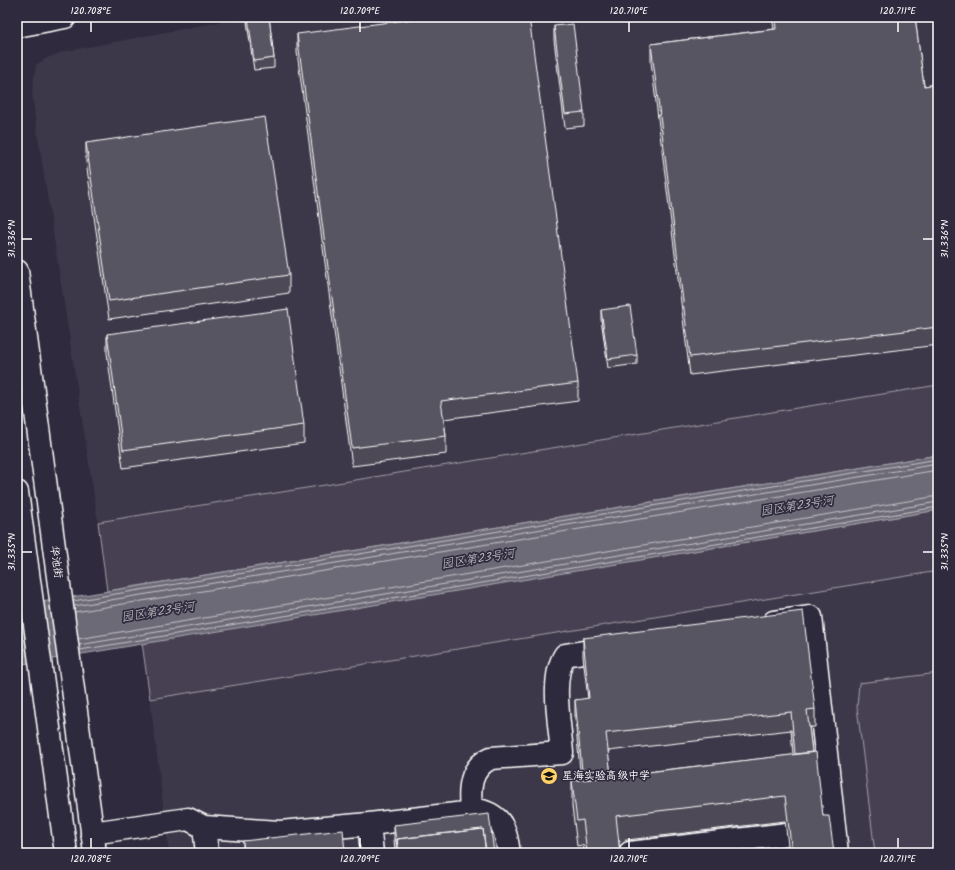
<svg xmlns="http://www.w3.org/2000/svg" width="955" height="870" font-family="Kalam,'LXGW WenKai TC',sans-serif">
<style>
.built{fill:#3c3749}
.green{fill:#464152;stroke:#a2a0a8}
.water{fill:#6d6a77;stroke:#a7a6ad}
.lines{fill:none;stroke-linecap:round;stroke-linejoin:round}
.shore{stroke:#c5c3c9;stroke-width:1}
.minor-casing{stroke:#fff;stroke-width:25}
.major-casing{stroke:#fff;stroke-width:25}
.minor{stroke:#2f2a3d;stroke-width:22}
.major{stroke:#2f2a3d;stroke-width:22}
.wall{fill:#4d4956;stroke:#fff;fill-rule:evenodd}
.building{fill:#595564;stroke:#fff}
.ticks{fill:none;stroke:#fff;stroke-width:1.5}
.labels{text-anchor:middle;dominant-baseline:central;stroke-width:3.5;stroke-linejoin:round;paint-order:stroke}
.street-label{font-size:11px;fill:#fff;stroke:#2f2a3d}
.poi-label{font-size:11px;fill:#fff;stroke:#2f2a3d;text-anchor:start}
.water-label{font-size:12px;font-style:italic;fill:#b6b4bb;stroke:#2f2a3d}
.neatline{fill:none;stroke:#fff;stroke-width:1.5}
.ticks-label{font-size:10px;text-anchor:middle;fill:#fff}
</style>
<rect width="100%" height="100%" fill="#2f2a3d"/>
<filter id="ink" filterUnits="userSpaceOnUse"><feTurbulence type="fractalNoise" baseFrequency=".025" numOctaves="2"/><feDisplacementMap in="SourceGraphic" scale="8" xChannelSelector="R" yChannelSelector="G"/><feConvolveMatrix kernelMatrix="1 2 1 2 8 2 1 2 1" color-interpolation-filters="sRGB"/></filter>
<g filter="url(#ink)">
<path class="built" d="M244,17H938V385L98,522L35,117L32,92L36,65L47,58L62,52Z
M938,571V853H169L150,699Z"/>
<path class="green" d="M938,385V455L107,591L98,522Z
M938,510V571L150,699L142,643Z
M938,673V853H875L857,707L859,683Z"/>
<path class="water" d="M938,455V510L17,665V606Z"/>
<g class="lines">
<path class="shore" d="M73,601L938,459
M74,606L938,464
M75,612L938,470
M78,639L938,496
M79,645L938,502
M80,650L938,507"/>
<g class="minor-casing">
<path id="minor" d="M774,622L811,617L837,853
M471,811C469,789 469,768 491,758L562,753C560,725 550,678 565,655L614,647
M369,824L482,811C504,818 506,832 509,853
M204,827L207,853
M92,833L188,819L204,827L280,832L369,824L372,853
M630,853L787,834"/>
</g>
<g class="major-casing">
<path id="major" d="M17,26L65,17
M17,271L95,853
M17,492L66,853"/>
</g>
<use href="#minor" class="minor"/>
<use href="#major" class="major"/>
</g>
<path class="wall" d="M247,17H269L274,58V68L254,70L247,22Z
M772,17H915L924,86L938,84V345L690,375L651,62V44L774,29Z
M554,26L584,112V126L565,128L554,40Z
M297,34L578,383V401L444,419L446,436V454L352,466L297,52Z
M86,143L289,275V293L109,319L86,162Z
M601,310L637,355V364L608,368L601,319Z
M107,334L304,425V443L123,468L107,353Z
M583,638L815,709V727H809L812,752L823,816L834,853H789L785,821L619,841L620,853H584L583,845L577,846L572,806V781L581,780L575,718V700L588,699L583,657ZM791,730L793,755L611,776L608,751Z
M394,825L494,853H395L394,839Z
M243,841L345,853H243Z"/>
<path class="building" d="M248,17H269L274,58L254,61Z
M429,17H529L578,383L441,401L446,436L352,448L297,34Z
M775,17H915L924,86L938,84V327L690,357L651,44L776,29Z
M573,24L584,112L565,114L554,26Z
M265,117L289,275L109,301L86,143Z
M630,306L637,355L608,359L601,310Z
M288,309L304,425L123,450L107,334Z
M803,611L815,709L807,710L812,752L795,754L791,712L606,733L611,776L583,780L575,700L589,698L583,638Z
M816,752L823,816H829L834,853H792L785,796L616,816L620,853H587L583,820L577,821L572,781Z
M489,814L494,853H486L483,829L397,839V850L394,825Z
M483,829L486,853H399L397,839Z
M343,830L345,853H244L243,841Z"/>
</g>
<path class="ticks" d="M91,22V32M360,22V32M629,22V32M898,22V32M22,239H32M923,239H933M22,552H32M923,552H933M91,838V848M360,838V848M629,838V848M898,838V848"/>
<defs>
<g id="school-disc" transform="scale(0.9)"><circle r="9.5" fill="#ffd166" stroke="#2f2a3d"/><path d="M0-5L7-2L0 1L-7-2ZM-4 1L0 2.5L4 1V4Q0 6-4 4Z" fill="#111"/></g>
</defs>
<g fill-rule="evenodd">
<use href="#school-disc" x="549" y="776"/>
</g>
<g class="labels">
<g class="street-label">
<text transform="translate(56 562) rotate(82)">华池街</text>
</g>
<g class="poi-label">
<text x="562" y="776">星海实验高级中学</text>
</g>
<g class="water-label">
<text transform="translate(797 506) rotate(-9)">园区第23号河</text>
<text transform="translate(478 559) rotate(-9)">园区第23号河</text>
<text transform="translate(158 612) rotate(-9)">园区第23号河</text>
</g>
</g>
<rect width="955" height="870" fill="none" stroke="#2f2a3d" stroke-width="44"/>
<rect x="22" y="22" width="911" height="826" class="neatline"/>
<g class="ticks-label">
<text x="91" y="14">120.708°E</text>
<text x="360" y="14">120.709°E</text>
<text x="629" y="14">120.710°E</text>
<text x="898" y="14">120.711°E</text>
<text transform="translate(11 239) rotate(-90)" y="4">31.336°N</text>
<text transform="translate(944 239) rotate(-90)" y="4">31.336°N</text>
<text transform="translate(11 552) rotate(-90)" y="4">31.335°N</text>
<text transform="translate(944 552) rotate(-90)" y="4">31.335°N</text>
<text x="91" y="862">120.708°E</text>
<text x="360" y="862">120.709°E</text>
<text x="629" y="862">120.710°E</text>
<text x="898" y="862">120.711°E</text>
</g>
</svg>
